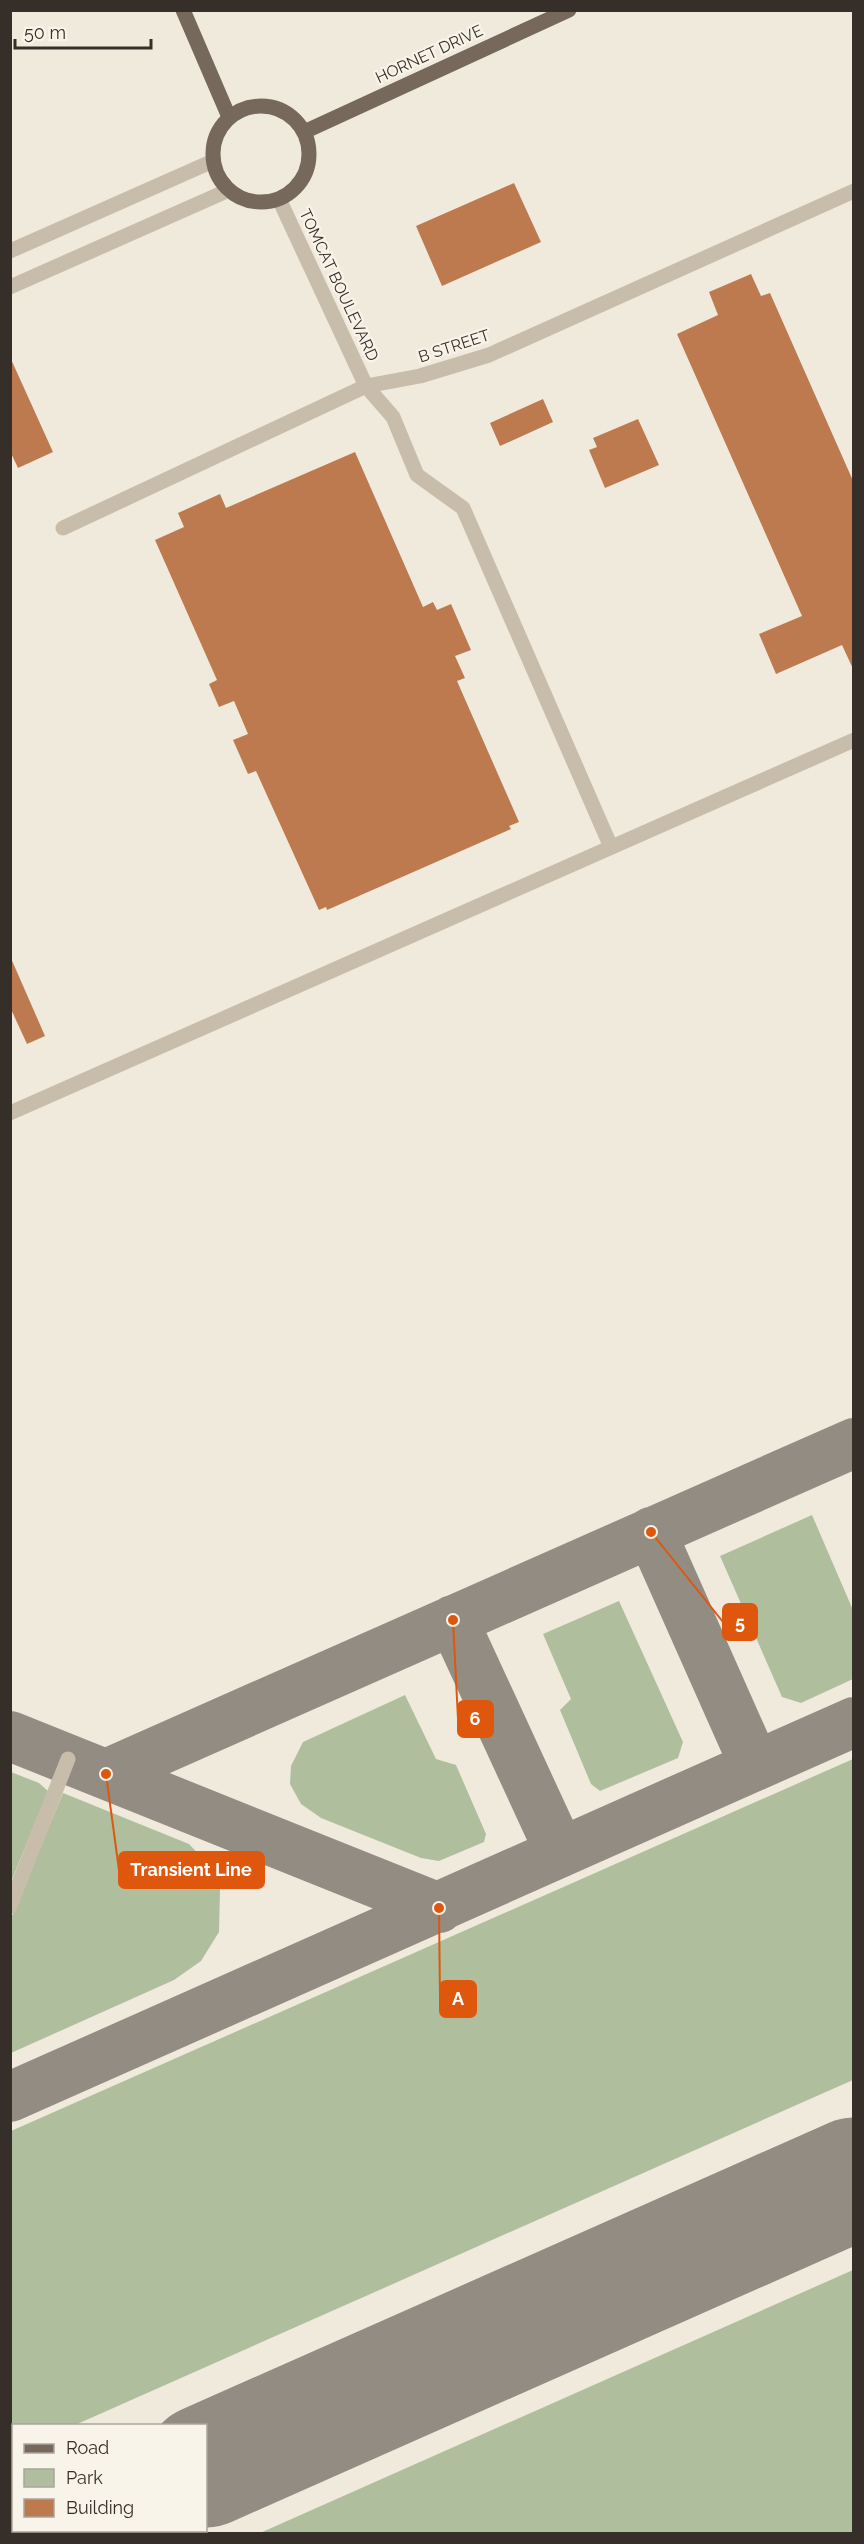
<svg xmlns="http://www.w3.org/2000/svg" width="864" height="2544" font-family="Raleway,sans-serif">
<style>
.green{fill:#afbf9e}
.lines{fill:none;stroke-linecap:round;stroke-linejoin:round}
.taxiway{stroke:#938c83;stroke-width:50}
.runway{stroke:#938c83;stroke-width:123}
.building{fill:#bd7a4e}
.minor{stroke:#c8bcaa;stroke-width:15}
.major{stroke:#76685b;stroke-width:15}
.labels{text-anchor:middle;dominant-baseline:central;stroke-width:4.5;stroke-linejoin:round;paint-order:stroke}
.street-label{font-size:16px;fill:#362f29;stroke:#f8f4e9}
.leader{fill:none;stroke:#df570d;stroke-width:2}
.callout-dot{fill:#df570d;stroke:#f8f4e9;stroke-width:2}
.callout{fill:#df570d;stroke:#df570d;stroke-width:2}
.callout-label{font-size:18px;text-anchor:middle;font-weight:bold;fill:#fff}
</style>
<rect width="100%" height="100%" fill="#f0eadd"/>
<path class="green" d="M812,1515L853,1610V1679L801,1703L782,1697L720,1556Z
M619,1601L683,1742L678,1758L600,1791L591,1784L560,1710L571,1699L543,1634Z
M405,1695L436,1759L456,1765L486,1834L484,1842L439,1861L421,1858L321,1818L301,1804L290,1784L291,1766L303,1742Z
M853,1759V2080L75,2425L14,2426L13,2453L11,2454V2131Z
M11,1772L39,1783L48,1791L11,1882Z
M63,1793L189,1844L207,1863L220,1890L219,1932L201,1961L174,1980L11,2053V1918Z
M853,2270V2533H260Z"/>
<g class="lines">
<path class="taxiway" d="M651,1532L755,1766
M453,1620L560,1852
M10,1736L439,1908
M106,1774L854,1443
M10,2097L854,1722"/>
<path class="runway" d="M206,2466L854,2179
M53,2534L60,2530"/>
</g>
<path class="building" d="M514,183L541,242L442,286L416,226Z
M751,274L761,296L770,293L854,483V671L842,645L776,674L759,634L802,616L677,334L718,315L709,292Z
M10,357L53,452L18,468L10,451Z
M543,399L553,422L500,446L490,423Z
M638,419L659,465L605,488L589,450L597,447L593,438Z
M355,452L423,607L433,602L437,610L451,604L471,650L455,656L465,678L457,681L519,822L509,826L511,829L327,910L326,907L319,910L256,771L248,774L233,740L248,734L234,701L219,707L209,684L217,680L155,540L184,527L178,513L220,494L226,508Z
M10,956L45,1036L27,1044L10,1007Z"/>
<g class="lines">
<path class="minor" d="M279,199L366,386L393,417L417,475L463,508L611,847
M10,251L213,161
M10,287L229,190
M63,528L366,386L420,376L489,355L854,191
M10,1113L854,740
M10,1906L68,1759"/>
<path class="major" d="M183,10L229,117
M213 154a48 48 0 1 1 96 0a48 48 0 1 1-96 0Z
M304,132L569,10"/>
</g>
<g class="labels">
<g class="street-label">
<text transform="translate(429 54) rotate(-25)">HORNET DRIVE</text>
<text transform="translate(339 285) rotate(65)">TOMCAT BOULEVARD</text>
<text transform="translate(454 346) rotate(-18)">B STREET</text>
</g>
</g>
<path class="leader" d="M651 1532L723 1622M453 1620L458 1719M106 1774L119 1870M439 1908L440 1999"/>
<g class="callout-dot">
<circle cx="651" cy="1532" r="6"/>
<circle cx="453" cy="1620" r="6"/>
<circle cx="106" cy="1774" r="6"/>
<circle cx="439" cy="1908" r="6"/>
</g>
<g class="callout">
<rect x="723" y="1604" width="34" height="36" rx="6"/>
<rect x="458" y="1701" width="35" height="36" rx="6"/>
<rect x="119" y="1852" width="145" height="36" rx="6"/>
<rect x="440" y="1981" width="36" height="36" rx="6"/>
</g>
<g class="callout-label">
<text x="740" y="1629">5</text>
<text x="475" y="1725">6</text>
<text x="191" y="1876">Transient Line</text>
<text x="458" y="2005">A</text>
</g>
<rect width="864" height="2544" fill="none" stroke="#362f29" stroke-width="24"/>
<rect x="12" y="2424" width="195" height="108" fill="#f8f4e9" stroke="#aaa59c" stroke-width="1.5"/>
<rect x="24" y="2444" width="30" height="9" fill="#76685b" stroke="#aaa59c" stroke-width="1.5"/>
<text x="66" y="2454" font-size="18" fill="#362f29">Road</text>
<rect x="24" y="2469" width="30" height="18" fill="#afbf9e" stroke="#aaa59c" stroke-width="1.5"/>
<text x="66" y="2484" font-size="18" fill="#362f29">Park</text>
<rect x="24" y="2499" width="30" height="18" fill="#bd7a4e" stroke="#aaa59c" stroke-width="1.5"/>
<text x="66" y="2514" font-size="18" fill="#362f29">Building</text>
<path d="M15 39v9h136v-9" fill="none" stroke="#362f29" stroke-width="3"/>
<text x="24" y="39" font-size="18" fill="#362f29" stroke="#f8f4e9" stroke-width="4.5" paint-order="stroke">50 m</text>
</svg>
